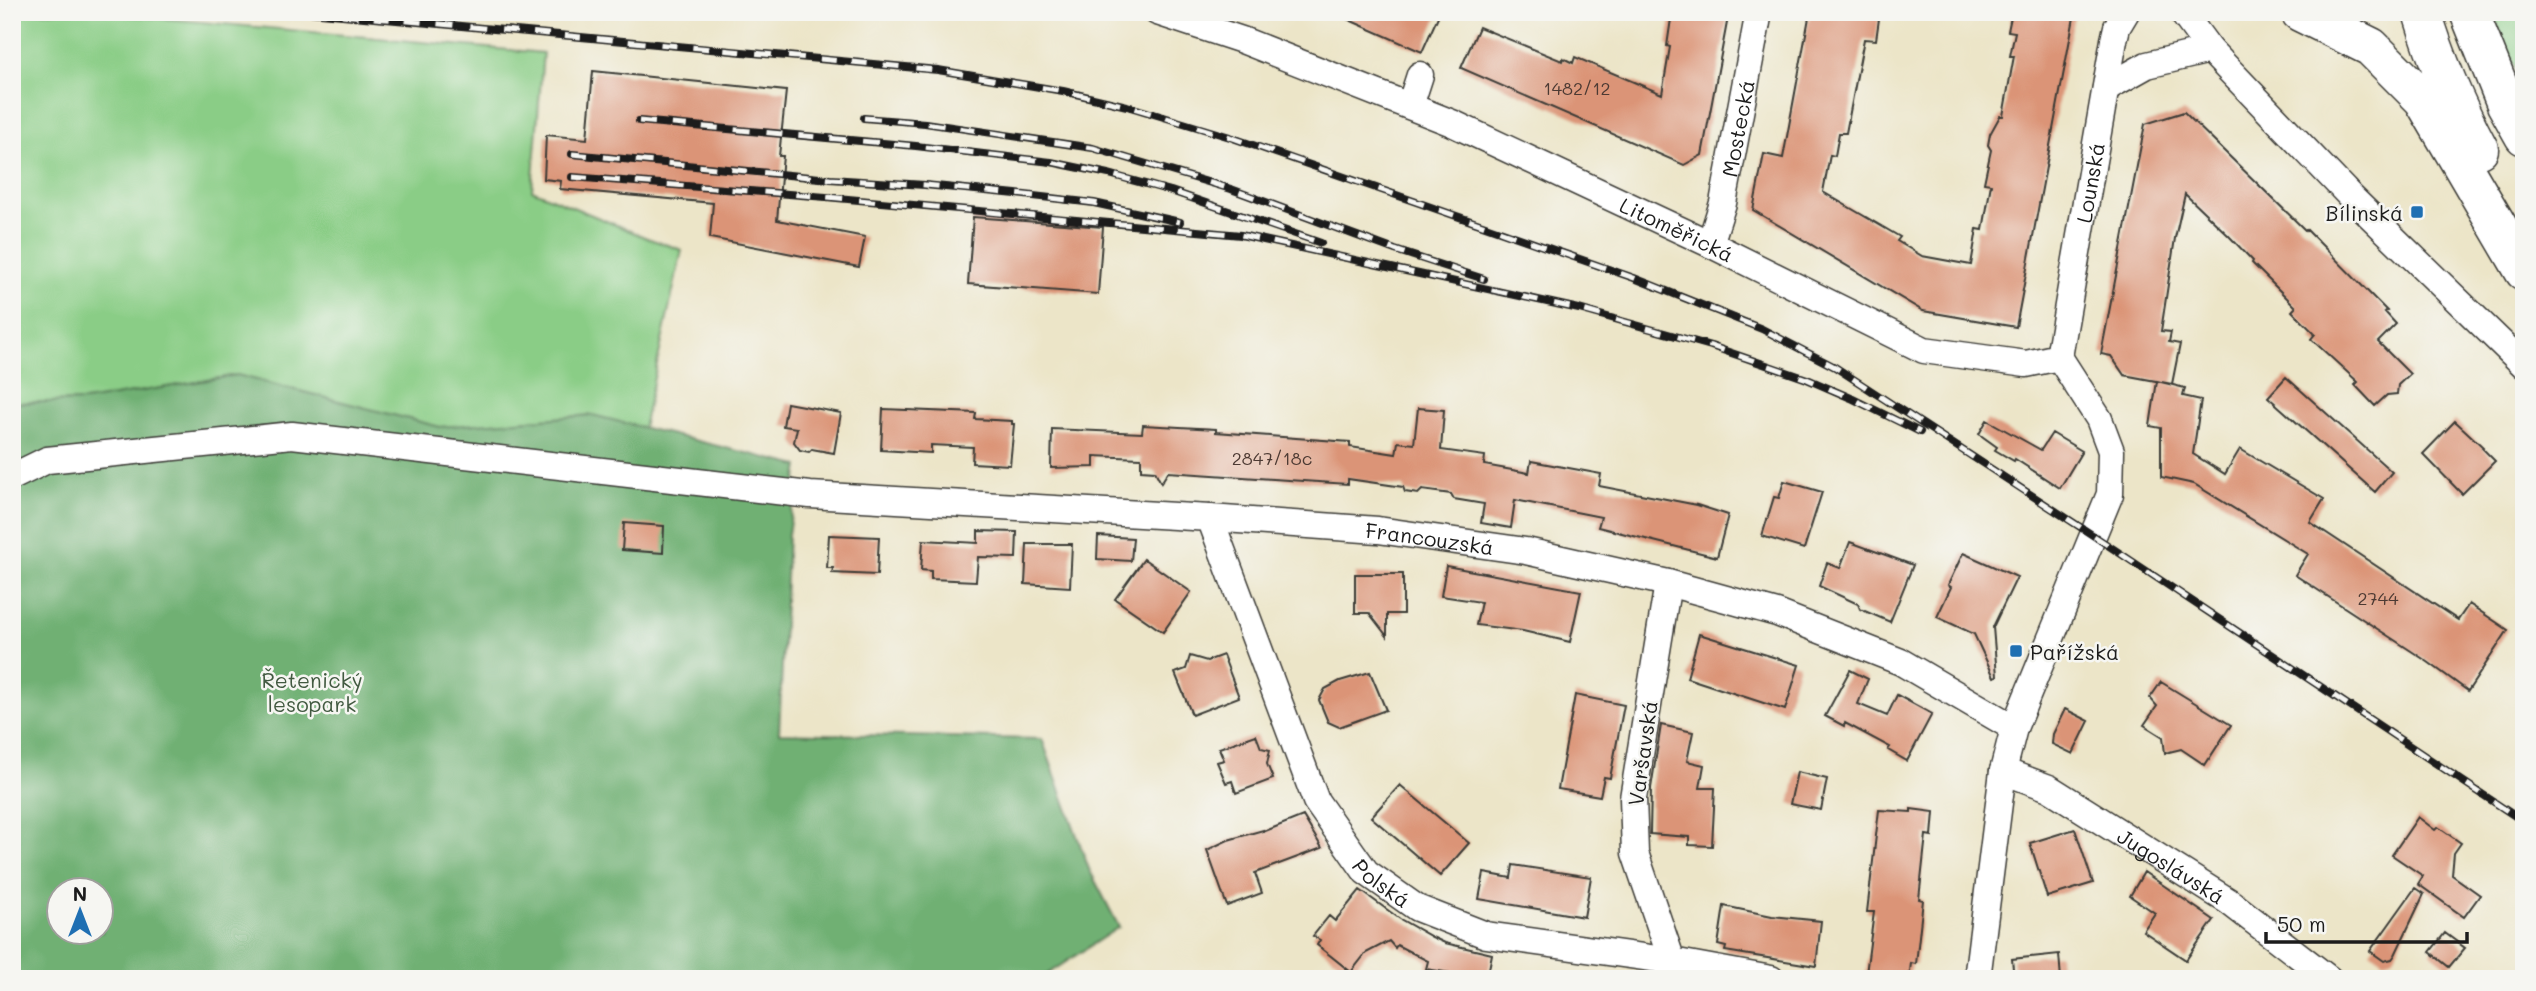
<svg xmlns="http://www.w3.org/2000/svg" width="2536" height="991" font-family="Mali,sans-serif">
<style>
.green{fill:#8acd86;stroke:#537451;stroke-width:2}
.forest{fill:#6fb073;stroke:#466648;stroke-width:2;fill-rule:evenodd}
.building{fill:#db9477}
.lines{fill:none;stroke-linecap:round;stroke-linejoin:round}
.minor-casing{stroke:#3b3a36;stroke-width:29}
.highway-casing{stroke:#3b3a36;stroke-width:41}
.minor{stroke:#fff;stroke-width:26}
.highway{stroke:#fff;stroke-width:38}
.rail-casing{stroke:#1c1c1c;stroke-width:8}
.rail{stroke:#f6f6f2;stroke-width:5;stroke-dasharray:16;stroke-linecap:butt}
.poi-dot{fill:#1f6fb2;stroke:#f6f6f2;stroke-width:2.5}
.labels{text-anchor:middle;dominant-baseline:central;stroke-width:5;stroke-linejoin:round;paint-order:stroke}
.number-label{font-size:18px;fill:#4c3a33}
.street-label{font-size:21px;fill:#1c1c1c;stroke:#f6f6f2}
.poi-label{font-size:21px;fill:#1c1c1c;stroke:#f6f6f2;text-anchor:end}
.park-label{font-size:21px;fill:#425a41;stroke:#f6f6f2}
</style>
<rect width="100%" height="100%" fill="#f6f6f2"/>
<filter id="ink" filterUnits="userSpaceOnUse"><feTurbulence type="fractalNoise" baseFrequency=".0143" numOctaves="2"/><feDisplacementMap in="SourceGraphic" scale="14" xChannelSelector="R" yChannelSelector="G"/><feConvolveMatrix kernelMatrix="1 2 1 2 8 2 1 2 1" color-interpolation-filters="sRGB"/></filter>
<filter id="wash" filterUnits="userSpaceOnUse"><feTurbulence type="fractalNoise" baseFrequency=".00686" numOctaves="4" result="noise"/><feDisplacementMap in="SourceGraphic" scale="28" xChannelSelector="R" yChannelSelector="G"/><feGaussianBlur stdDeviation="1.57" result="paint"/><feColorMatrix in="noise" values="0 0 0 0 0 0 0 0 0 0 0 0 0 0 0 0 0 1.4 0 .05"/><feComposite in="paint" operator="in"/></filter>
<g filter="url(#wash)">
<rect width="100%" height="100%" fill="#ece5c8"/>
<path class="green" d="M12,12H92L543,53L532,190L647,238L682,250L643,428L592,415L440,427L237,375L85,401L12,403Z
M2492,12H2524V84L2509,56Z"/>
<path class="forest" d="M237,375L440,427L592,415L799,466L788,534L779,733L1042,739L1089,869L1119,927L1040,979H12V403L85,401ZM60,890H102V932H60Z"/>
<g id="blocks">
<path class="building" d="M1331,12H1440L1422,52Z
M1672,12H1729L1702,155L1684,165L1461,68L1479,27L1562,61L1563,58L1573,63L1575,57L1662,94L1670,47L1667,46Z
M1810,12H1880L1876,40L1864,39L1846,133H1839L1835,156L1830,155L1823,192L1900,237L1897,241L1922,256L1971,265L1977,229L1983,230L1991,184L1984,183L1991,150L1988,145L1990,134L2000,116H2003L2014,56H2010L2015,32L2008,31L2012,12H2075L2016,327L1923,311L1753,210L1764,154L1783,158Z
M593,71L786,91L779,156H783L777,220L865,237L859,267L710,238L713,203L560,189L561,181L544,179L546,135L587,139Z
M2184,112L2306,231L2307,230L2387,311L2385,312L2396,324L2378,342L2410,374L2398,385L2397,394L2387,395L2375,406L2355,385L2358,382L2311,339L2315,334L2292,311L2296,307L2252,263L2253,261L2229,236L2185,194L2175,238L2161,331L2171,332L2169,342L2180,344L2172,384L2124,375L2111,356L2101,354L2145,124Z
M973,217L1103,227L1098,294L968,284Z
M2286,377L2392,472L2375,492L2268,397Z
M2157,381L2185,388L2183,396L2201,400L2193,454L2225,474L2240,449L2324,499L2310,522L2458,620L2469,604L2508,630L2468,691L2428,662L2295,575L2308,554L2194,484L2161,477V428L2150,426Z
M787,403L841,413L834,453L812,449L809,452L800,450L794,442L797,428L783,426Z
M1418,408L1444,410L1441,450L1485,456L1484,465L1529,473L1531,461L1601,474L1599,486L1697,505L1728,515L1717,557L1598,527L1601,517L1515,500L1511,528L1481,523L1484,504L1454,499L1451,494L1422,490L1418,494L1405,492L1403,487L1348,479V484L1168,472L1161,483L1155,471L1141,470V458L1094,456V467L1051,468L1052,429L1142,433L1143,425L1216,429V432L1350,442V447L1396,454L1398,442L1414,444Z
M883,409L976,413L975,419L1012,421V424H1014L1010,465L972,463L973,447L931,445V453L881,450Z
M1987,420L2041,450L2052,433L2082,451L2060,488L2015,459L2014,461L1995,450L1997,447L1979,434Z
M2455,421L2483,447L2482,448L2495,461L2462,494L2423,454Z
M1784,481L1822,492L1804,549L1762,536L1774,497L1779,498Z
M624,523L664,526L663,553L622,550Z
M978,531L1017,532L1016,558L978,557L976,581L931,579V571L921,570L923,540L978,543Z
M829,535L879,537L877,575L832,573L833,568H827Z
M1098,536L1133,538L1131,561L1097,559Z
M1850,542L1913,565L1890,622L1860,609L1858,604L1819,586L1827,563L1840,568Z
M1027,544H1072L1070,587L1025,584Z
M1963,553L2017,577L1993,627L1997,676L1994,677L1974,634L1937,617L1951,587L1948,585Z
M1144,559L1191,592L1163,632L1115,599Z
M1446,566L1581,591L1570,642L1523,631L1476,625L1481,602L1441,596Z
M1355,574H1403V614H1387V636L1369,613H1355Z
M1699,634L1799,665L1785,710L1687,678Z
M1223,655L1239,697L1192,715L1175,673L1186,669L1190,656L1207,661Z
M1850,670L1868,679L1858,704L1887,716L1897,695L1932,714L1907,761L1888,750L1890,747L1845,723L1844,726L1825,716Z
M1370,672L1386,710L1339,727L1328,722L1319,700L1325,689L1340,681Z
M2161,682L2231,725L2205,765L2181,749L2165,753L2163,737L2144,725L2157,706L2150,698Z
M1575,695L1624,705L1610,778L1604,777L1600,796L1558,789Z
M2065,709L2089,721L2073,754L2052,744L2053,734Z
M1661,725L1693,732L1687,761L1704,765L1700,788H1715L1712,846L1689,845V837L1650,834L1651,788Z
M1256,735L1261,748L1270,750L1267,764L1273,779L1236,793L1232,781L1226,783L1217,762L1224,760L1219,748Z
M1797,772L1827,779L1821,810L1790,804Z
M1400,785L1469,843L1440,876L1371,817Z
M1911,809L1934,812L1932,836L1926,835L1919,899L1923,900L1916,964L1911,963L1909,979L1866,974L1874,912H1867L1879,810L1911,812Z
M1303,816L1322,848L1255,873L1262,893L1227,906L1207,850L1228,840L1263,830V832Z
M2418,817L2435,830L2438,827L2461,843L2454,853L2452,875L2480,895L2464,917L2418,884L2423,876L2392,855Z
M2075,829L2093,883L2047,897L2030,843Z
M1513,865L1591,877L1584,917L1479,899L1484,873L1511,878Z
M2144,872L2214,920L2186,960L2143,931L2155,913L2130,896Z
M2415,888L2424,894L2395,955L2392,959L2384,961L2370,951Z
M1360,890L1400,919L1432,937L1445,943L1492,954L1487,979L1426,969L1428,961L1397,945L1395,948L1389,941L1366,953L1351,972L1317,945L1320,940L1313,936L1329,916L1335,921Z
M1724,906L1772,916L1821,921L1816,966L1725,951L1726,947L1718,945Z
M2445,933L2465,948L2449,967L2430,952Z
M2059,954L2061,979H2014L2012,959Z"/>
</g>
</g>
<g filter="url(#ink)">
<use href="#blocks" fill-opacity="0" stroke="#3b3a36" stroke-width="2"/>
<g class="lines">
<g class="minor-casing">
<g id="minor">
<path id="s1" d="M1157,12L1242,40L1452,123L1710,244L1924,350L2026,364L2059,357"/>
<path d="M2182,12L2210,50L2350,196L2524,365"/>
<path d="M2106,88L2147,65L2210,50"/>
<path d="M1410,106L1420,75"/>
<path id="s2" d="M1710,244L1723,203L1759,12"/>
<path id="s3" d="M2059,357L2114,40L2117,27L2126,12"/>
<path id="s4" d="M12,477L47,460L292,435L810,495L1210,518L1378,530L1526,551L1668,583L1777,613L1901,662L2014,728"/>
<path id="s5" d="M1210,518L1316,801L1366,872L1417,908L1486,935L1672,961L1771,979"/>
<path d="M1668,583L1633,798L1635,853L1672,961"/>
<path id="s6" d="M2003,771L2049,788L2228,901L2329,979"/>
<path d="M1977,979L2003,771L2014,728L2110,494L2111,451L2099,419L2059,357"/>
</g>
</g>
<g class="highway-casing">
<path id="highway" d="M2300,12L2371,47L2423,99L2524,271
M2422,12C2436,59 2456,106 2479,149
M2469,12L2506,104L2524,136"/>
</g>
<use href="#minor" class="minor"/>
<use href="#highway" class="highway"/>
<g class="rail-casing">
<path id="rail" d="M310,12L938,70L1063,91L1127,106L1230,137L1634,278L1762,329L1835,367L2094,536L2524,822
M864,118L925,123L1093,148L1231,189L1395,250L1484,279
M639,121L916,146L1051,162L1109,174L1171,191L1321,243
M572,154L830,179L925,185L1016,194L1094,203L1180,222
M572,177L826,197L1241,235L1579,309L1711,346L1807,379L1851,398L1920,432"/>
</g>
<use href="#rail" class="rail"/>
</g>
</g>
<g class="poi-dot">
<rect x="2410" y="205" width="14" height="14" rx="3.5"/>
<rect x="2009" y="644" width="14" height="14" rx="3.5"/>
</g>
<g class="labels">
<g class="number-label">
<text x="1577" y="88">1482/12</text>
<text x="1272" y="458">2847/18c</text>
<text x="2378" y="598">2744</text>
</g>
<g class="street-label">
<text stroke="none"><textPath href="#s2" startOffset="119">Mostecká</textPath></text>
<text stroke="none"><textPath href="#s3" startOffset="177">Lounská</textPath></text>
<text stroke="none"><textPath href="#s1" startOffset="564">Litoměřická</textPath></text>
<text stroke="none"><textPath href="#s4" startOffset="1428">Francouzská</textPath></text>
<text transform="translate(1642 753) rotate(-82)">Varšavská</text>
<text stroke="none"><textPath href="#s6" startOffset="194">Jugoslávská</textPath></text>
<text stroke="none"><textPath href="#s5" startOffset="408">Polská</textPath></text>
</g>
<g class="poi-label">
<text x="2403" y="212">Bílinská</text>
<text x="2030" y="651" text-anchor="start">Pařížská</text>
</g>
<g class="park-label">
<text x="312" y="679">Řetenický<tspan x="312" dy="24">lesopark</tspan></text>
</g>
</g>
<rect width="2536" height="991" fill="none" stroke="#f6f6f2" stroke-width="42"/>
<g transform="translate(80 911)"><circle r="33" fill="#f6f6f2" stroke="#9f9f9c" stroke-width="2"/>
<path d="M0-5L12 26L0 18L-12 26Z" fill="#1f6fb2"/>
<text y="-10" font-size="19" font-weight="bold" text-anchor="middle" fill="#1c1c1c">N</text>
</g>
<path d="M2266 932v10h201v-10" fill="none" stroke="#1c1c1c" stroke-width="3.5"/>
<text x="2277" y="932" font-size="21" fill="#1c1c1c" stroke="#f6f6f2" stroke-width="5" paint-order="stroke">50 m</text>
</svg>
